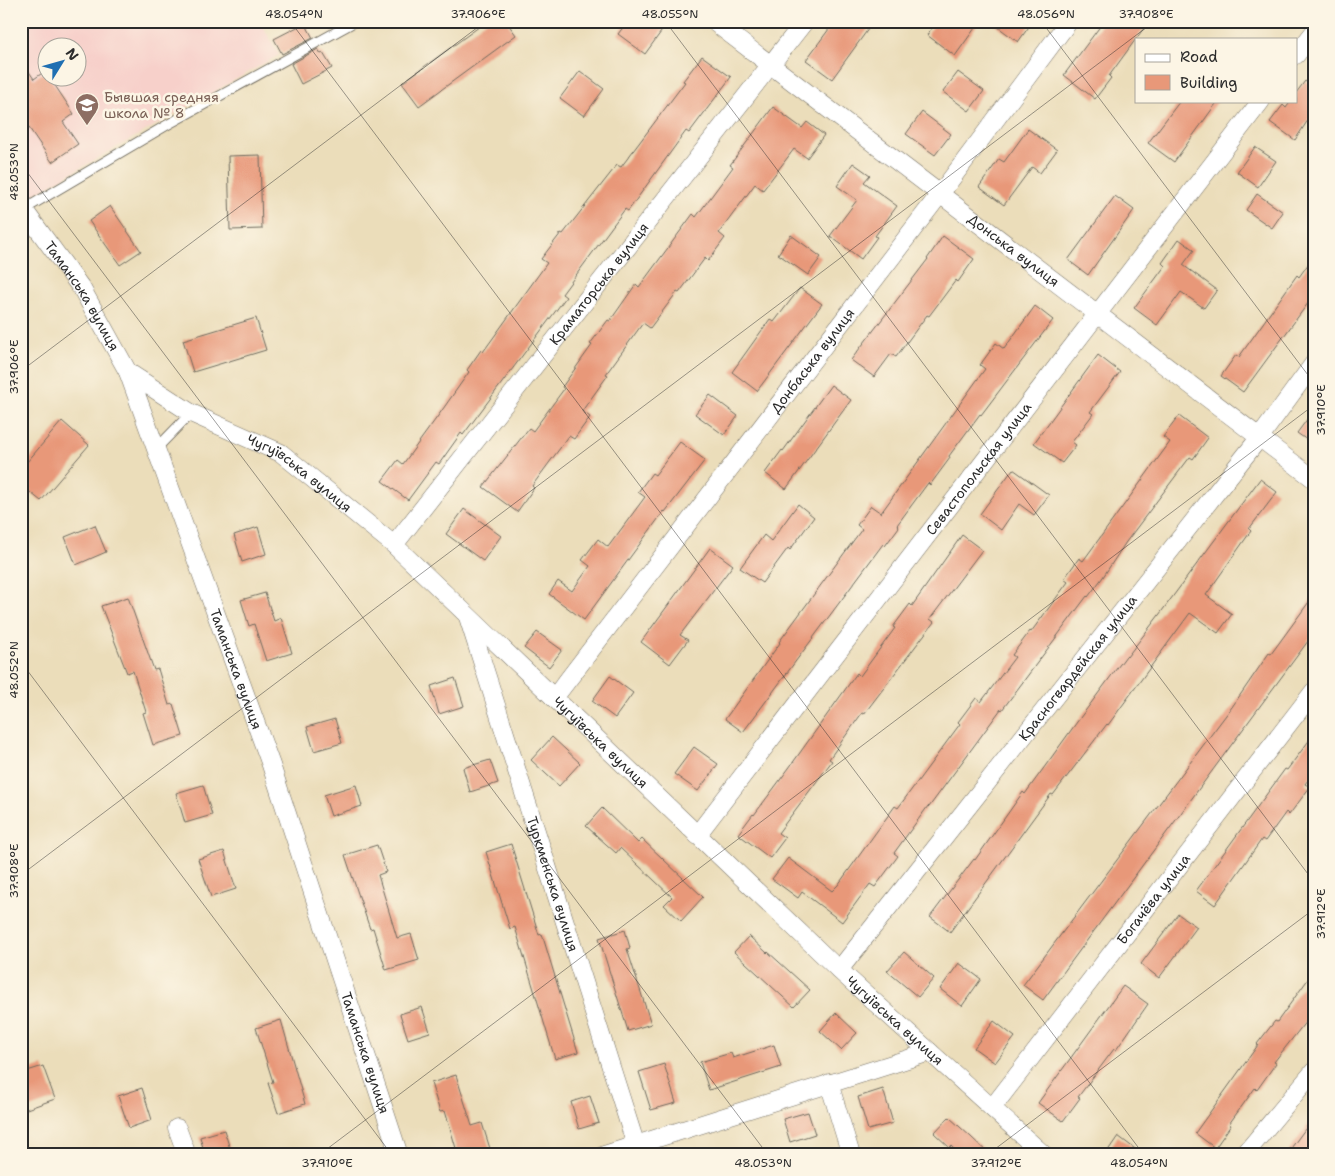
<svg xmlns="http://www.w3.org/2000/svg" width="1335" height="1176" font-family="'Shantell Sans',sans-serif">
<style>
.built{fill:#f7d0ca;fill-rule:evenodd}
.building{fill:#e89879}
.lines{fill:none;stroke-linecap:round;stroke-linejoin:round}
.service-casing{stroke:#6e695d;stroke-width:11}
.minor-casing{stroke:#6e695d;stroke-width:19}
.service{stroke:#fff;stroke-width:9}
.minor{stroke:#fff;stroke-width:18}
.ticks{fill:none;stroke:#2b2b2b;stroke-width:1;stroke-opacity:0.45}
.labels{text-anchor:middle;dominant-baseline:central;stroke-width:5;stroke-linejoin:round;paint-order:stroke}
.education-label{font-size:14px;fill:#785e54;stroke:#fcf5e5;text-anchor:start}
.street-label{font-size:14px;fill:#2b2b2b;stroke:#fcf5e5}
.neatline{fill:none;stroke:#2b2b2b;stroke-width:2}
.ticks-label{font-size:12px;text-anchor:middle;fill:#2b2b2b}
</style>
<rect width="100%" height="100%" fill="#fcf5e5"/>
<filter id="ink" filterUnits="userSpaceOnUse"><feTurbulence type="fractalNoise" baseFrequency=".02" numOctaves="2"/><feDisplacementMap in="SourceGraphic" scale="10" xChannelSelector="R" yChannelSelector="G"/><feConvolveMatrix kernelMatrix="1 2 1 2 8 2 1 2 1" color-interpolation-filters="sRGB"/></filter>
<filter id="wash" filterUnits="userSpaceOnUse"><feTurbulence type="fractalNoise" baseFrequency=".0096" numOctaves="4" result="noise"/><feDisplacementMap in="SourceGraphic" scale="20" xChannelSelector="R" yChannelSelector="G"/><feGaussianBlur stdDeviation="1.12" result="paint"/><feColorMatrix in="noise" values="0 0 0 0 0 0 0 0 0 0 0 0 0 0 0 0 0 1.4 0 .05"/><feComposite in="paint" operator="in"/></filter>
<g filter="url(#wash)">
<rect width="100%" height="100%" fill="#ebddba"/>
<path class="built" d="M21,21H260L279,55L33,195L21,175ZM48,48H78V78H48Z"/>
<g id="blocks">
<path class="building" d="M487,21H506L516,35L419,106L402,83Z
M628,21H669L645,54L618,34Z
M835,21H874L832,79L806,60Z
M937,21H980L955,56L927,35Z
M990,21H1033L1018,42Z
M1104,21H1149L1109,76L1111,78L1095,99L1064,75Z
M305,23L313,38L282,54L274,39Z
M318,49L321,54L323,53L332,68L301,84L291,64Z
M702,56L731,77L689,133L686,131L628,211L625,209L562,294L566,297L549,320L463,435L461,433L439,464L436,462L408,500L382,481L398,460L403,464L438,416L469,372L467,370L481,350L483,352L547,263L541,259L561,233L563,234L617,165L621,167L685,82L683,81Z
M21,60L34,79L45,71L48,78H50L74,114L63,122L78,144L52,162L21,116Z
M580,71L604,89L584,116L560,98Z
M958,72L984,91L969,111L943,92Z
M1305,81L1314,87V111L1295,140L1270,122L1283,105L1286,108L1291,101H1296V93Z
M1180,101H1218L1174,162L1148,143Z
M773,107L802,128L807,122L824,135L807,158L794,149L763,190L755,184L719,233L725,238L708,261L705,258L679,293L677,292L650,328L643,323L606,374L608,375L582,411L590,417L574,439L569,436L532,486L534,488L517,512L483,487L529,428L533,431L564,389L562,387L592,345L590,344L608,320L610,321L636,284L639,287L693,214L696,217L733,167L730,165Z
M922,112L951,134L935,155L906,134Z
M1028,129L1057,150L1040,173L1032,167L1004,205L979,187L999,159L1004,162Z
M1255,147L1276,161L1258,187L1237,172Z
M260,155L262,229L230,230L228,156Z
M853,163L870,175L864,182L897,206L875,236L877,237L861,259L830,236L857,200L837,186Z
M1257,194L1283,212L1272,228L1246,210Z
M1115,196L1134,210L1088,275L1068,260Z
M110,206L141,251L120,265L89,221Z
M791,235L821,257L808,275L778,254Z
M943,236L974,259L958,282L956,280L929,316L927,315L896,357L891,354L874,377L851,360L928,259H927Z
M1179,239L1194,250L1183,265L1217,290L1204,308L1181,292L1157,325L1134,308L1165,266L1162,263Z
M1314,256V295L1243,392L1221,376L1236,355L1239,357L1297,275L1299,277Z
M800,288L822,304L757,391L732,372L770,319L774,322Z
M1035,306L1053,320L981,415L980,414L949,456L950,458L930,485L928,483L897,525L899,527L885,546L883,544L743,732L725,719L780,643L779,642L862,529L857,525L871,506L881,513L985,369L980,365L996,343L1004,349Z
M256,318L266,350L193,372L183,340Z
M1098,355L1120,372L1090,412L1093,414L1072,442L1076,445L1062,463L1034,443Z
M831,385L851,400L786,489L765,473L782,450L783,451Z
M710,395L738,416L724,435L695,414Z
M1314,410V445L1297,433Z
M1179,416L1208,438L1193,459L1190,457L1126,542L1103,577L1088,597L1087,596L1002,710L1001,709L929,807L928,806L894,853L898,856L875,887L870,884L842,922L802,892L798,898L772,879L788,858L832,891L838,885L895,806L898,808L926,770L960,724L958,722L976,698L981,702L1015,657L1012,655L1030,631L1031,632L1068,582L1064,579L1079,558L1083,561L1170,442L1163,437Z
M62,421L89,445L41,501L21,485V469Z
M680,442L705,460L665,512L664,511L584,620L549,594L558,581L572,591L590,566L582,560L598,539L608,547L645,497L638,492L652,473L655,475Z
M1013,469L1049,495L1034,515L1019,504L1001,530L980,514Z
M1260,479L1277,492L1249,529L1251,531L1206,595L1232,614L1218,633L1190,613L1108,725L1107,724L1053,795L1051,794L950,932L930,917L974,859L975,860L1023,792L1025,794L1077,722L1126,656L1127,657L1159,615Z
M798,504L814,517L790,550L788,548L762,583L740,568L764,535L771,541Z
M464,509L501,536L483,561L446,534Z
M95,525L106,552L76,565L65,537Z
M258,527L266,554L242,562L234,535Z
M962,535L982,550L930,619L934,622L864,714L862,713L829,759L832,761L778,833L785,838L770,858L738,834L753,814L754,815L789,768L857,673L860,676L895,628L893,627L910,604L912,606Z
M710,548L733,565L680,635L688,640L670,664L641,642Z
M265,593L274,621L281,618L292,653L266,661L254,624L249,626L241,600Z
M1314,595V633L1043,1000L1023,985L1232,707L1269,653L1271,654Z
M128,597L154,670L158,669L169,705L173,704L183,736L153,745L143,713L146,712L133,671L127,673L101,606Z
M537,632L562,650L549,667L524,648Z
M610,676L633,693L615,718L592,701Z
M455,678L464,706L439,714L431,686Z
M335,719L342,743L314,751L307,727Z
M1314,734V772L1305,784L1310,787L1289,815L1286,812L1265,841L1262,839L1215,905L1196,891L1285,769L1287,770Z
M552,737L580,763L559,786L531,760Z
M694,747L718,764L698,791L674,774Z
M490,760L498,783L470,792L463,768Z
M203,785L212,815L185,823L176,793Z
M356,785L362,806L331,816L324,795Z
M602,808L638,843L642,839L703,897L681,921L664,905L672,897L620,848L616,853L586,826Z
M511,844L539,935L542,934L578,1052L555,1059L515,927L510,929L486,852Z
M377,845L386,872L378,875L397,938L411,934L419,960L386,970L373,928L370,929L345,855Z
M224,851L236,889L211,897L198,859Z
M1178,914L1197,927L1159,978L1141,964Z
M625,930L630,948L627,949L651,1024L628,1031L599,938Z
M749,936L767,953L768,952L810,990L794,1007L734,952Z
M904,952L934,978L918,997L887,971Z
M959,963L981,979L962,1006L940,989Z
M1314,971V1011L1274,1062L1276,1063L1257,1090L1255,1088L1229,1124L1231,1125L1215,1148L1195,1133L1258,1045L1257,1044L1275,1021L1277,1022Z
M1123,986L1148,1004L1116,1050L1114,1049L1078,1097L1080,1098L1063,1121L1038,1103Z
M422,1007L430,1032L408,1039L400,1014Z
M836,1013L857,1033L841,1050L820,1031Z
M281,1020L305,1104L278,1113L268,1083L273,1082L256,1028Z
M994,1021L1015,1037L995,1063L974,1048Z
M774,1045L781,1067L709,1090L700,1062L731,1053L733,1058Z
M664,1064L676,1103L651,1110L639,1072Z
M43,1066L55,1099L21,1111V1073Z
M456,1075L472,1126L482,1123L492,1155H458L445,1111L440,1112L431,1083Z
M142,1088L152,1120L129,1128L118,1096Z
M883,1089L893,1123L868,1130L858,1097Z
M590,1096L599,1123L579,1129L571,1102Z
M808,1112L815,1134L790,1142L783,1119Z
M949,1117L971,1137L990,1155H960L951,1146L950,1148L934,1133Z
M1314,1117V1155H1286Z
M224,1130L232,1155H205L200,1137Z
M1118,1136L1143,1155H1105Z"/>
</g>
</g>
<g filter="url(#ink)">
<use href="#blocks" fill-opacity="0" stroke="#6e695d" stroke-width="1"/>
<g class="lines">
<g class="service-casing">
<path id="service" d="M23,210L167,125L356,21
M156,449L191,413"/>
</g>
<g class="minor-casing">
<g id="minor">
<path id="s1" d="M713,21L1314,479"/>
<path d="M1296,55L1314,32"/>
<path id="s2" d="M21,206L82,289L128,372L271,765L399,1155"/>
<path id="s3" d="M128,372L191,413L281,453L394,545L839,970L1044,1155"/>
<path id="s4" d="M394,545L805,21"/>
<path id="s5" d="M468,617L639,1155"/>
<path id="s6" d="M554,698L940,194L1069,21"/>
<path id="s7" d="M697,835L1261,101"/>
<path id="s8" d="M839,970L1260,437L1314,363"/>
<path d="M829,1083L851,1155"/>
<path id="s9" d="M992,1108L1314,691"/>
<path d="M177,1128L187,1155"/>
<path d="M604,1155L930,1052"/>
<path d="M1244,1155L1314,1071"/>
</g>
</g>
<use href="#service" class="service"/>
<use href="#minor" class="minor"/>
</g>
</g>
<path class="ticks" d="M290,21L1144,1155M665,21L1314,882M1041,21L1314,383M21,164L768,1155M21,371L486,21M21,662L392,1155M21,875L1155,21M319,1155L1314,405M987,1155L1314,909"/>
<defs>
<g id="school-pin" transform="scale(1.25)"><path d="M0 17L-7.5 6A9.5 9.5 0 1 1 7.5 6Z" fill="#8d6e63" stroke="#fcf5e5"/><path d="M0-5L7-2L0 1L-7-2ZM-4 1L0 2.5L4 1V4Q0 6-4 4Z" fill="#fff"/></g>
</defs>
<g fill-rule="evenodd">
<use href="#school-pin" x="87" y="105"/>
</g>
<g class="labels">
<g class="education-label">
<text x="104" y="97">Бывшая средняя<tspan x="104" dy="16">школа № 8</tspan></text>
</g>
<g class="street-label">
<text stroke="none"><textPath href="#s1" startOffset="378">Донська вулиця</textPath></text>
<text stroke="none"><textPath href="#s4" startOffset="332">Краматорська вулиця</textPath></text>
<text stroke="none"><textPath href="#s2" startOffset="109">Таманська вулиця</textPath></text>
<text stroke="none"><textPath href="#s6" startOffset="425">Донбаська вулиця</textPath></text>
<text stroke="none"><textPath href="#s7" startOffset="462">Севастопольская улица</textPath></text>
<text stroke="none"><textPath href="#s3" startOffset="200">Чугуївська вулиця</textPath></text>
<text stroke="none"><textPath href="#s8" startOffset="385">Красногвардейская улица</textPath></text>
<text stroke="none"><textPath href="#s2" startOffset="514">Таманська вулиця</textPath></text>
<text stroke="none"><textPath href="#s3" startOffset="605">Чугуївська вулиця</textPath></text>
<text stroke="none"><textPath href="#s5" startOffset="280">Туркменська вулиця</textPath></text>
<text stroke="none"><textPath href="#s9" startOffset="264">Богачёва улица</textPath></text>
<text stroke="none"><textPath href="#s3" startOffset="1010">Чугуївська вулиця</textPath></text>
<text stroke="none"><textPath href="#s2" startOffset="919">Таманська вулиця</textPath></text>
</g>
</g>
<rect width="1335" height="1176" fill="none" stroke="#fcf5e5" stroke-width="55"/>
<rect x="1135" y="38" width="162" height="65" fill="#fcf5e5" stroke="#a8a49b"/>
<rect x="1145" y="54" width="25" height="8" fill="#ffffff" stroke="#a8a49b"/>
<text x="1180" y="62" font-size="15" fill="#2b2b2b">Road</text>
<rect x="1145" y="75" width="25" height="15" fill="#e89879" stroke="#a8a49b"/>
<text x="1180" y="88" font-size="15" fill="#2b2b2b">Building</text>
<g transform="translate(62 62) rotate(53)"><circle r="24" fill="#fcf5e5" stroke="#a8a49b"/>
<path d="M0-4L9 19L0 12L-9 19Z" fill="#1f6fb2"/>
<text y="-8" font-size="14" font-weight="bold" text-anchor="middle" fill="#2b2b2b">N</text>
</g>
<rect x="28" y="28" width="1280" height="1120" class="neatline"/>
<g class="ticks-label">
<text x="294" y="18">48.054°N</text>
<text x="478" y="18">37.906°E</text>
<text x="670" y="18">48.055°N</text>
<text x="1046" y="18">48.056°N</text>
<text x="1146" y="18">37.908°E</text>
<text transform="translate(14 172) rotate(-90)" y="4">48.053°N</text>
<text transform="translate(14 367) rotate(-90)" y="4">37.906°E</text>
<text transform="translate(1321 410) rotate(-90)" y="4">37.910°E</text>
<text transform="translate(14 670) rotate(-90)" y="4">48.052°N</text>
<text transform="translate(14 871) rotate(-90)" y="4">37.908°E</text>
<text transform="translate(1321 914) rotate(-90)" y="4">37.912°E</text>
<text x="327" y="1167">37.910°E</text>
<text x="763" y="1167">48.053°N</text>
<text x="996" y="1167">37.912°E</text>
<text x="1139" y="1167">48.054°N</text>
</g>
</svg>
